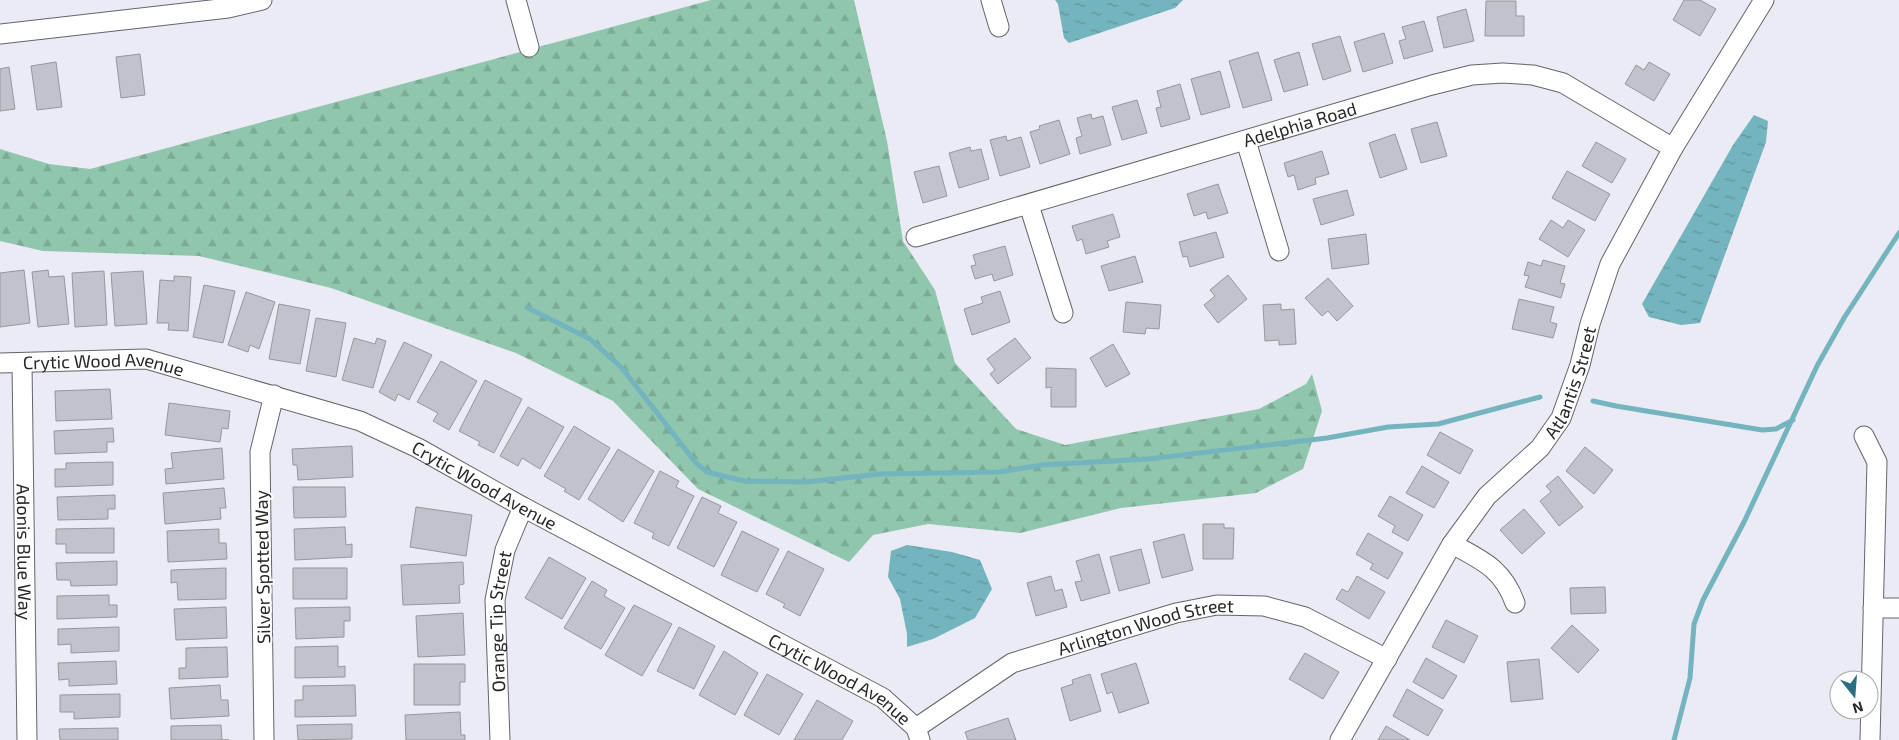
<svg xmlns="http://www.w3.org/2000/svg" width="1899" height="740" font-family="'Exo 2',sans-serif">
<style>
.forest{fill:url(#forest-firs)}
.water{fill:url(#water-ripples)}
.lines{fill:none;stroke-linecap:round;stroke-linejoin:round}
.stream{stroke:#74b4be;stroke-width:5}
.building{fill:#c1c2cb;stroke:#95969e}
.minor-casing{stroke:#64646c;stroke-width:21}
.minor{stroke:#fff;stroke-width:19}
.labels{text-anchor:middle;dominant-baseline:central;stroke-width:4;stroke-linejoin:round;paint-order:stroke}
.street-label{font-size:18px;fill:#27272a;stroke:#fff}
</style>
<defs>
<pattern id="forest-firs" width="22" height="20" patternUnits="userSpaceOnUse" patternTransform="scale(1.25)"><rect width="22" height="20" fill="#8fc6ad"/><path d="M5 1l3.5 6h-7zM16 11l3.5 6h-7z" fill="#7baa95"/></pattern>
<pattern id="water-ripples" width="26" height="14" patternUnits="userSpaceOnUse" patternTransform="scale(1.25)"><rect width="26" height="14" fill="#74b4be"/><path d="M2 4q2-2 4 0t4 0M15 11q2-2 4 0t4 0" fill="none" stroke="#5f929b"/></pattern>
</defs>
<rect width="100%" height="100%" fill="#eaebf4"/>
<path class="forest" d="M711,0H854L887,141L903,241L935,290L955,363L1016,429L1065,445L1166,426L1259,409L1306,384L1312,374L1322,411L1303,469L1256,493L1121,508L1020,533L928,524L873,535L849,562L698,489L613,401L516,353L331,288L199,256L43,251L0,241V149L49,164L90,169Z"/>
<path class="water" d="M1055,0H1183L1175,8L1069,43L1064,38L1058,4Z
M1754,115L1768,121L1766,142L1700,323L1681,325L1649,317L1642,304L1733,145Z
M907,545L952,552L980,560L992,589L975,618L933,639L907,647V634L900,599L888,577L891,551Z"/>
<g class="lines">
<path class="stream" d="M528,308L590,339L622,368L696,463L707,472L744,481L806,482L881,474L999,472L1042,465L1148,459L1327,438L1388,427L1438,424L1540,397
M1593,401L1616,406L1762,430L1776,429L1793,420
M1674,740L1690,678L1694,624L1703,600L1744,522L1817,366L1844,318L1899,233"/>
</g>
<path class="building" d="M1684,0H1700L1716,9L1700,36L1673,20Z
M1486,1H1516V16H1524V36H1485Z
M1466,9L1474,41L1444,48L1437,17Z
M1424,21L1433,51L1404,59L1399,41L1406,39L1402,27Z
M1384,33L1393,63L1363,72L1354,42Z
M1340,36L1351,71L1323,80L1312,44Z
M1258,52L1272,100L1243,108L1229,61Z
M1299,52L1308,85L1284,92L1274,60Z
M140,54L145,95L121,98L116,57Z
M56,62L62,107L37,110L31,66Z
M1649,62L1670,74L1654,101L1625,84L1636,65L1644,70Z
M9,67L15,109L0,111V69Z
M1220,71L1230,107L1201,115L1191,79Z
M1180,84L1190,119L1161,127L1156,108L1161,107L1157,91Z
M1137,100L1147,133L1122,140L1112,107Z
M1091,114L1092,119L1103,116L1111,145L1080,154L1076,138L1082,136L1077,118Z
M1059,120L1070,154L1040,164L1030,132L1040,129L1039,126Z
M1437,122L1447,156L1421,163L1411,129Z
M1395,134L1407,169L1380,178L1369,143Z
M1006,136L1007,141L1021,137L1030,167L1000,176L990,140Z
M1596,142L1626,159L1612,183L1582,166Z
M970,147L971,151L981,149L989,179L959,188L949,153Z
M1322,151L1329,174L1315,178L1316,184L1298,190L1294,175L1288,177L1284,163Z
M939,166L947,196L923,203L914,172Z
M1567,171L1610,194L1595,221L1552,198Z
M1218,184L1228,213L1208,219L1206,212L1194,216L1187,194Z
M1347,190L1354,215L1321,225L1313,199Z
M1113,214L1120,237L1107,241L1109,247L1086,254L1082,239L1077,241L1072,226Z
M1551,220L1563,228L1568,220L1585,230L1568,257L1539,239Z
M1216,232L1224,257L1190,267L1187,256L1183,257L1179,242Z
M1366,234L1369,264L1332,269L1328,239Z
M1005,246L1013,275L994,281L992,274L975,279L971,266L976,265L973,255Z
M1135,256L1143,282L1109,291L1101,266Z
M1543,260L1565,266L1560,283L1565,284L1561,298L1525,287L1529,276L1524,275L1528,262L1541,266Z
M24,270L30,323L0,327V273Z
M48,270L49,277L64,276L69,324L38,327L32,272Z
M104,271L107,325L75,327L72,273Z
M143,271L147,324L115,326L111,273Z
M1228,275L1247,299L1218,323L1204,305L1215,296L1210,290Z
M174,276L191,277L188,331L168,330L169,323H157L160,280L174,281Z
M1328,278L1353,306L1337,321L1328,311L1322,316L1305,298Z
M204,285L235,291L223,343L193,337Z
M1000,291L1010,322L972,335L964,309L983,303L981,297Z
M246,292L275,302L259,349L250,345L248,352L228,345Z
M1519,299L1554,307L1550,322L1557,324L1553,338L1512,329Z
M1126,302L1161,305L1159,329L1146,328L1145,334L1123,332Z
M279,304L310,310L300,364L269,359Z
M1281,304V310L1294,309L1296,344L1279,345V340L1265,341L1263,305Z
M316,318L346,323L336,377L306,371Z
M354,338L375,344L377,338L386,341L373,388L342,380Z
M1015,338L1031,358L998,384L990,374L995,370L987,359Z
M404,342L432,355L409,400L398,394L395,401L379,392Z
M1113,344L1130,374L1106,387L1090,358Z
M441,361L477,381L449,430L433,421L438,413L417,402Z
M1046,368L1076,369V407H1051V387L1046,388Z
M485,380L522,399L494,453L478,445L480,442L459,431Z
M110,389L112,419L56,421L55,391Z
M169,403L230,411L228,429L222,428L220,442L165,435Z
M528,407L564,427L540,469L522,458L518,466L500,456Z
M574,426L610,448L579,500L564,491L566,489L544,476Z
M113,428L114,442H107V452L55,454L54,431Z
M1440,432L1473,450L1460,474L1427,455Z
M352,446L353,477L298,480L297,465H293L292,449Z
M1585,447L1613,470L1594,494L1566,471Z
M222,448L224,479L166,484L165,469L173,468L171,453Z
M618,449L654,471L623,522L588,499Z
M113,462V485L55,487V469H66V463Z
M1422,466L1449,482L1434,508L1406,493Z
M660,471L679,481L676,487L694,496L669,546L652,538L654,533L634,523Z
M1558,476L1583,507L1559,526L1540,501L1551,492L1546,486Z
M293,487H345L346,517L294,518Z
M224,488L226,508H220L221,519L165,524L163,493Z
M115,495V509H108V519L58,520L57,497Z
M1390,496L1423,515L1408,541L1392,532L1395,526L1378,516Z
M702,497L721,506L718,513L737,522L714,567L677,548Z
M416,507L472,515L466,556L410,547Z
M1524,509L1545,533L1522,554L1500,530Z
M1203,524H1224V528H1234L1233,559H1203Z
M345,527L346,545L352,544V557L295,560L294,529Z
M114,528V553H66V544H56V529Z
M219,529V543H226L227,559L168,562L167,531Z
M742,531L779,549L757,592L721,575Z
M1368,533L1403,553L1388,579L1370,569L1373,564L1356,554Z
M1184,534L1193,570L1162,578L1153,542Z
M1141,549L1150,583L1119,591L1110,557Z
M788,551L824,569L800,616L783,607L785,604L766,594Z
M1099,554L1110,593L1081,601L1075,582L1082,581L1076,561Z
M549,557L586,578L562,619L525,598Z
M117,561V585L71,586L70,580H57L56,563Z
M463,562L464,584L459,585L460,603L403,605L401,565Z
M226,568V599L178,600L177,582L171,583V570Z
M293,568H347V599H293Z
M1051,576L1055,591L1062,589L1067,607L1036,616L1027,583Z
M1357,576L1385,592L1369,619L1336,599L1342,589L1348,592Z
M592,581L607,590L604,596L625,608L601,649L564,628Z
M1605,587L1606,613L1571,614L1570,588Z
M109,595V605H117V617L57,619V596Z
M634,605L672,624L642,676L605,655Z
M226,607L227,638L176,640L174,609Z
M350,607V621H344V637L296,639L295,608Z
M463,613L465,655L418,657L416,616Z
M1446,620L1478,636L1464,663L1432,647Z
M1572,625L1599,650L1578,673L1551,648Z
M119,627V651L71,653V644L58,645V629Z
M679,627L715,646L694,689L657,671Z
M338,646V667L345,666V677L295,678V647Z
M227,647L228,677L179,679V668H186V648Z
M724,651L758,673L735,715L699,695Z
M1305,653L1339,672L1323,699L1289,679Z
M1426,658L1457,676L1443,699L1413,682Z
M1539,659L1543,699L1511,702L1507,662Z
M116,661L117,684L69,686V679L59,680L58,663Z
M1136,663L1149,703L1119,713L1112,692L1107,694L1101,674Z
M414,664H465V682H460V705H414Z
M767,674L803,694L779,735L744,715Z
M1090,674L1101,711L1070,721L1061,688L1073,684L1072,680Z
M220,685L221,700H228L229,716L171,719L169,688Z
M355,685L356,716L295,717V700H303V686Z
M1407,689L1443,710L1428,736L1393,716Z
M120,694V717L74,719V712H60V695Z
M817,700L853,721L842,740H794Z
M460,712L461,735H465V740H406L405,715Z
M1008,718L1016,740H968L965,732Z
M352,724V739L298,740L297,725Z
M221,725L222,740H229H171V726Z
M1386,726L1410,740H1378Z
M118,728V740H60L59,729Z"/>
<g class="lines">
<g class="minor-casing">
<g id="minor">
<path d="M516,0L529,47"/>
<path d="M991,0L999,27"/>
<path d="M0,34L228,8L262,0"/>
<path d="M1246,141L1279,251"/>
<path d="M1029,205L1063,313"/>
<path id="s1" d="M916,237L1432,85L1472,75L1503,73L1533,75L1563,83L1673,148"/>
<path id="s2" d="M0,363L146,359L360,421L418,448L523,507L883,698L916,728L920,740"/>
<path id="s3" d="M22,363L27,740"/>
<path d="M1864,436L1877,462L1870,740"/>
<path d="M1452,544C1482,560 1503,569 1515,603"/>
<path d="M1873,608H1899"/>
<path id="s4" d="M916,728L1012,663L1176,613L1217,605L1264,606L1305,617L1387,659"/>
<path d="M264,740L260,452L274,395"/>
<path id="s5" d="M500,740L495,600L505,550L523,507"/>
<path id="s6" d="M1340,740L1452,544L1487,496L1540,448L1561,418L1580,365L1590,324L1610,264L1673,148L1764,0"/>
</g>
</g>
<use href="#minor" class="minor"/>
</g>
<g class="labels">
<g class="street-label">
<text stroke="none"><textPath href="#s1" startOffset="400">Adelphia Road</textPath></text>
<text stroke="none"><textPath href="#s2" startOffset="104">Crytic Wood Avenue</textPath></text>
<text stroke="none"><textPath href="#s6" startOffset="430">Atlantis Street</textPath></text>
<text stroke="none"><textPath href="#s2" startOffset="509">Crytic Wood Avenue</textPath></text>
<text stroke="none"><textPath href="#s3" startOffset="189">Adonis Blue Way</textPath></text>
<text transform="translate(262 567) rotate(-91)">Silver Spotted Way</text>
<text stroke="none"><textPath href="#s5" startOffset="119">Orange Tip Street</textPath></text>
<text stroke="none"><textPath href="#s4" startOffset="255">Arlington Wood Street</textPath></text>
<text stroke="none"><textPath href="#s2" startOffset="914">Crytic Wood Avenue</textPath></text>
</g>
</g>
<g transform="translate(1854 695) rotate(163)"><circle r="24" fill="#ffffff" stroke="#a9a9aa"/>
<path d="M0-4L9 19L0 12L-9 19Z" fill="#2b7080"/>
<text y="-8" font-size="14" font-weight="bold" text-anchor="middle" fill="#27272a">N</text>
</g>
</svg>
